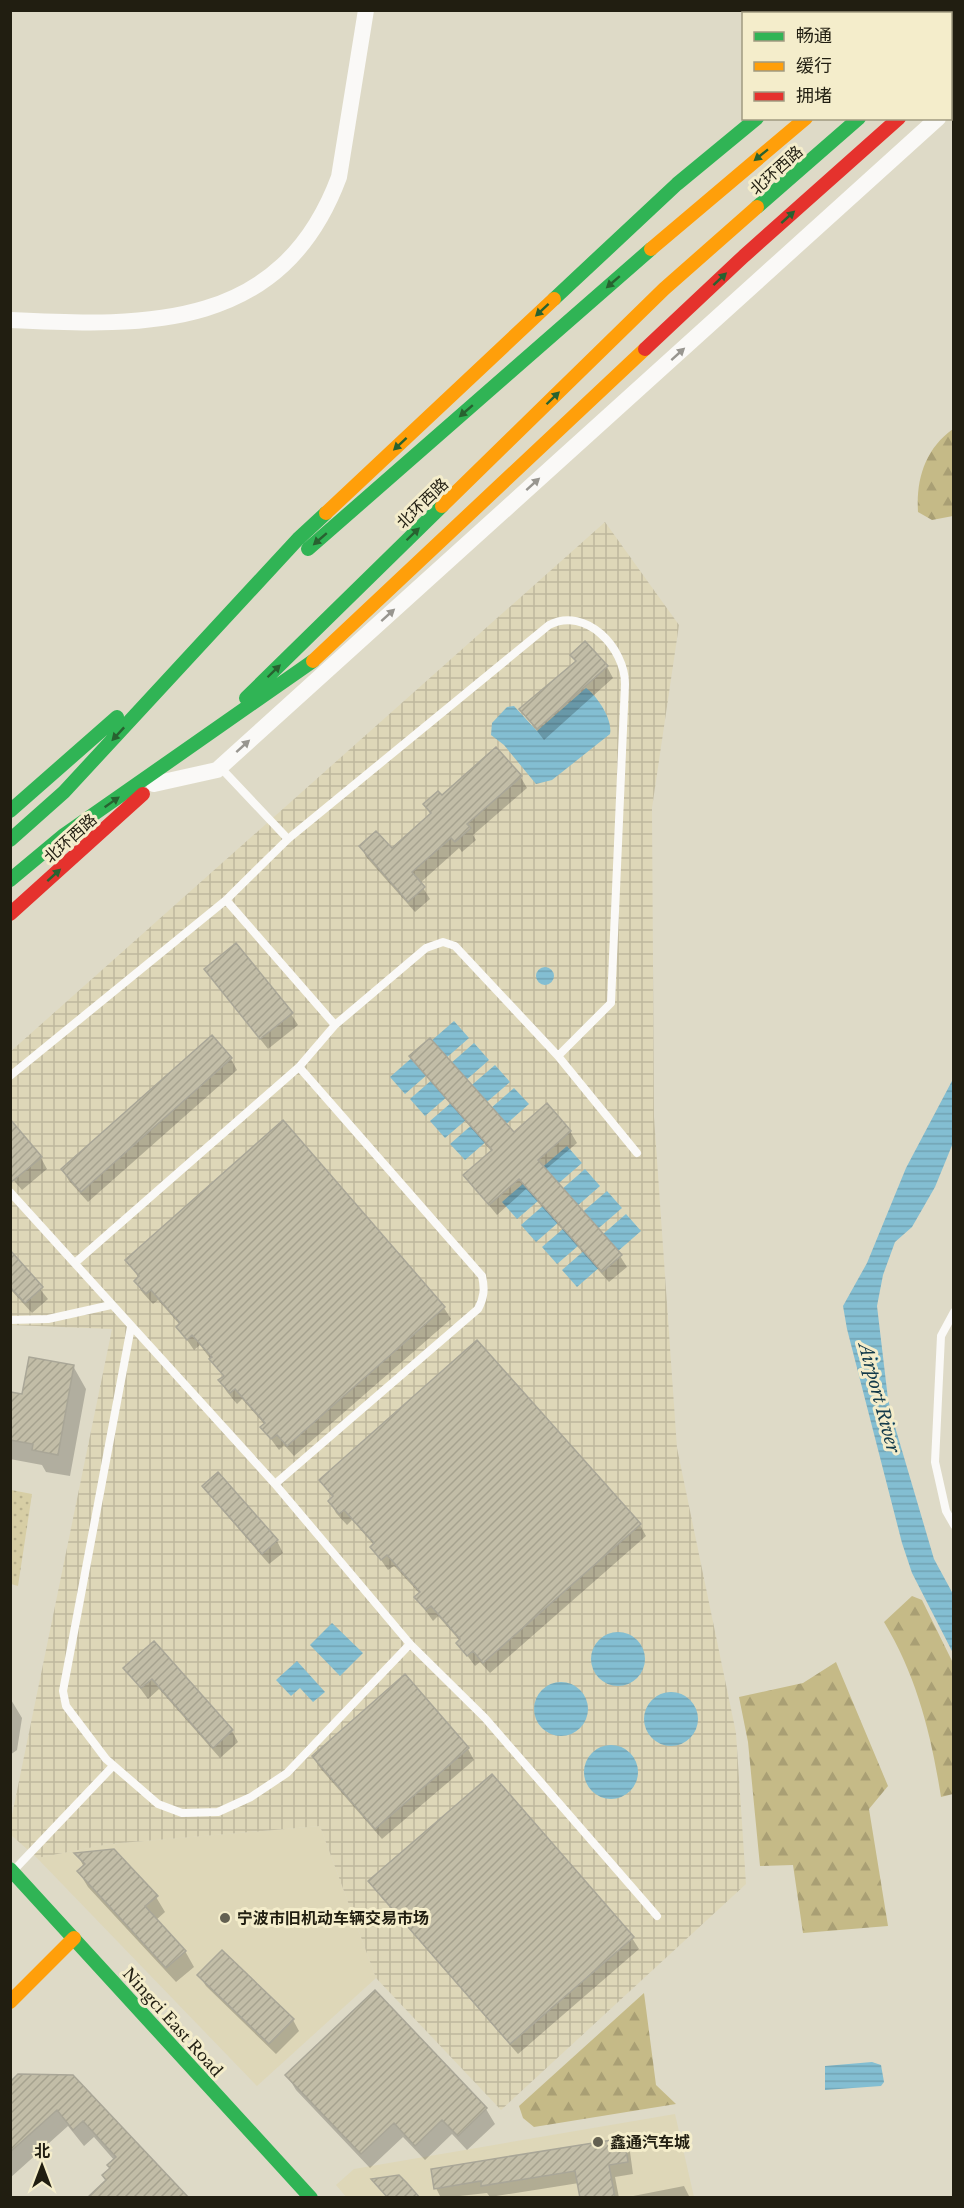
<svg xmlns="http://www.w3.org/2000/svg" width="964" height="2208" font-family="'Libre Baskerville','Noto Sans SC',serif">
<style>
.built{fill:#ded7b8}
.industrial{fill:url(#industrial-grid)}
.grass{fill:url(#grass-dots)}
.forest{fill:url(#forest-firs)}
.water{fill:url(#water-rules)}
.shadow{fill:#0003}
.building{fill:url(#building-hatch);stroke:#a9a697;stroke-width:1.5}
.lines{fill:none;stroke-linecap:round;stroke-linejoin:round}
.lane{stroke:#faf9f7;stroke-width:8}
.street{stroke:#faf9f7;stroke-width:16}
.fast{stroke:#30b455;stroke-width:14}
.slow{stroke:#ff9f0a;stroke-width:14}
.jam{stroke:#e5322d;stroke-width:14}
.oneway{fill:#286230}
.oneway2{fill:#989690}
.poi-dot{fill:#636051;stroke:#f4edcb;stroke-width:2}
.labels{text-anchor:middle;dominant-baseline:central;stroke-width:6;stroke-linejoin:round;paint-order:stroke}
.street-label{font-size:16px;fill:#211e11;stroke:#f4edcb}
.poi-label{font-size:16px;font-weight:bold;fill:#211e11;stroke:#f4edcb;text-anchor:start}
.water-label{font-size:18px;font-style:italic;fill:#133a4a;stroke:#f4edcb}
</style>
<defs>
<pattern id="industrial-grid" width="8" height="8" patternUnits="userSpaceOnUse" patternTransform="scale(1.5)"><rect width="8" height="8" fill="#ded7b8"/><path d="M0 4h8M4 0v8" fill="none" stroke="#beb89d"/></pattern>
<pattern id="grass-dots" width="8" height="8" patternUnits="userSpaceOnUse" patternTransform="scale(1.5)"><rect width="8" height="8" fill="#d7cea5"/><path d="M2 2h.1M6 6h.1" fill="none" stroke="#b8b08d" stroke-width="1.8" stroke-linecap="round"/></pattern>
<pattern id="forest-firs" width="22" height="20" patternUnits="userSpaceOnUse" patternTransform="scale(1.5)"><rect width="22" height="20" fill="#c5ba87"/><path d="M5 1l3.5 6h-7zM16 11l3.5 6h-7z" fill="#a99f74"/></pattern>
<pattern id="water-rules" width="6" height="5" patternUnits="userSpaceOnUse" patternTransform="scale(1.5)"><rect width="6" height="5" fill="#83bed2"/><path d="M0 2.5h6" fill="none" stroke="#71a3b3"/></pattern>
<pattern id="building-hatch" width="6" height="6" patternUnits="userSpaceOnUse" patternTransform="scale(1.5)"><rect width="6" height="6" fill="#c2bda7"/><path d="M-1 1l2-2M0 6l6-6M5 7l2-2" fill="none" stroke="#a6a28f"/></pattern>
</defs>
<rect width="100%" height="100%" fill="#dedac7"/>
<path class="built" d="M320,1826L376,1978L257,2086L37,1858L109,1844Z
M675,2114L694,2197L347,2198L336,2185L354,2169Z"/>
<path class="industrial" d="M605,522L679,625L652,808L654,1117L677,1448L736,1733L746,1884L501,2110L376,1978L320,1826L109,1844L37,1858L11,1835V1820L112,1329L11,1325L10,1052Z"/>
<path class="grass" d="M11,1490L32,1494L18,1586L11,1584Z"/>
<path class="forest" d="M953,429V516L932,520L918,512C916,479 925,449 953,429Z
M912,1596L922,1600L953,1663V1794L941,1797C931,1734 917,1677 884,1622Z
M836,1662L888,1786L869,1809L888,1926L803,1933L793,1865L760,1866L748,1742L739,1697L803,1683Z
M644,1993L656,2085L676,2104L534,2127L523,2118L519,2106Z"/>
<path class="water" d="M586,688C597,696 613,719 610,734L552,780L536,784L504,745L491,735L492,723L507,707L514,706L537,731Z
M536 976a9 9 0 1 1 18 0a9 9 0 1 1-18 0Z
M454,1021L469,1038L405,1094L390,1077Z
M474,1043L489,1060L425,1116L410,1099Z
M495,1065L510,1082L445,1138L430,1121Z
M953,1079V1143L935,1187L912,1227L895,1242L883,1275L877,1306L888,1399L893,1420L934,1559L953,1594V1653L912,1573L902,1543L847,1329L843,1306L867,1263L906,1168Z
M514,1088L529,1104L465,1160L450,1144Z
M567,1146L582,1163L517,1219L502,1202Z
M585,1169L600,1186L536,1242L521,1225Z
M607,1191L622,1208L557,1264L542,1247Z
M626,1214L641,1231L577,1287L562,1270Z
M332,1623L363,1653L340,1676L310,1645Z
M591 1659a27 27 0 1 1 54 0a27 27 0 1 1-54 0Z
M297,1661L325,1692L313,1702L300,1688L291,1696L276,1680Z
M534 1709a27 27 0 1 1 54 0a27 27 0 1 1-54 0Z
M644 1719a27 27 0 1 1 54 0a27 27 0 1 1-54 0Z
M584 1772a27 27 0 1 1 54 0a27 27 0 1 1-54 0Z
M872,2062L881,2065L884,2082L881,2086L825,2090V2066Z"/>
<path class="shadow" d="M572,655L607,667L613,678L544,740L521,710L576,662Z
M520,776L527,788L473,835L476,840L462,852L459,848L420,883L430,899L415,912L367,858L361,847L392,850L431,815L424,804L442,797Z
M206,970L291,1014L298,1025L268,1049Z
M411,1056L513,1134L570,1131L577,1143L545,1170L620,1256L627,1267L609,1282L526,1189L497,1215L465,1176L492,1152L418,1067Z
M231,1059L237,1070L88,1202L69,1181L63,1170Z
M283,1123L444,1308L451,1319L294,1456L284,1445L279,1450L262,1427L265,1425L242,1399L237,1404L227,1392L220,1381L224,1377L200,1345L194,1350L178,1327L180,1325L158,1300L153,1304L142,1292L136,1281L139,1278L127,1260Z
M41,1158L47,1169L22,1190L10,1176Z
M10,1252L48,1299L32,1313L10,1289Z
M477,1343L640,1525L646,1536L490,1673L480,1662L475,1666L458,1643L460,1641L438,1616L433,1621L416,1597L420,1594L394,1566L388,1570L372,1547L374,1545L352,1520L347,1525L336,1513L330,1501L333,1498L320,1480Z
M73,1366L86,1389L70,1476L46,1472L42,1465L10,1459V1393L23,1396Z
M218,1474L277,1541L283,1553L269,1564L211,1497L204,1486Z
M154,1643L232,1731L238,1742L220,1758L159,1689L148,1699L125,1668Z
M10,1698L22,1718L17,1750L10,1755Z
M468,1749L474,1760L382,1839L320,1768L313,1757Z
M77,1854L156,1897L165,1912L156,1920L185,1951L194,1967L176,1982L88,1887L79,1872L84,1867Z
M370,1881L632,1938L639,1949L518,2054L377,1892Z
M199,1975L293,2020L299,2031L276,2054L206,1986Z
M287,2075L486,2109L495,2124L467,2150L452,2134L425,2160L403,2137L370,2168L296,2090Z
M73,2076L187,2198L107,2181L114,2160L94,2137L84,2146L68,2126L10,2178V2084Z
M623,2140L630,2152L633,2174L615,2177L619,2198H582L579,2183L490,2197L487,2193L441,2198L436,2188Z
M684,2186L690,2198H623Z"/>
<path class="building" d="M585,641L608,666L537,729L519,709L576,661L570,655Z
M496,747L522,776L467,824L471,828L455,842L451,838L412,872L425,887L408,902L359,846L376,831L392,848L431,813L423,804L438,791L442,795Z
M236,943L293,1013L260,1039L204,969Z
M212,1035L232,1058L81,1192L61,1169Z
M430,1038L514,1132L547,1103L571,1131L538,1160L622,1255L602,1272L519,1179L489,1205L463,1175L492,1150L409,1056Z
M10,1119L42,1157L10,1183Z
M283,1120L445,1307L287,1446L277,1435L271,1439L260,1427L265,1423L235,1389L230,1393L218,1380L224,1376L209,1359L212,1357L192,1335L187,1340L176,1327L180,1323L151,1290L146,1294L134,1281L139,1276L125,1260Z
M10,1250L43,1287L25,1303L10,1287Z
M477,1340L641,1524L483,1663L473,1651L467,1656L456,1643L460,1639L431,1606L426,1610L414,1597L420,1592L387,1555L381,1560L370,1547L374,1543L344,1510L339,1514L328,1501L333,1496L319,1480Z
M29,1357L74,1365L58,1455L32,1450L33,1444L10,1440V1392L22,1394Z
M218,1472L278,1540L262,1554L202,1486Z
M154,1641L233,1730L213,1748L152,1679L141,1688L123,1668Z
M405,1674L469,1748L375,1829L312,1756Z
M492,1774L634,1937L510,2044L368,1881Z
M114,1849L158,1896L145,1906L186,1951L166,1968L77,1871L85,1864L74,1853Z
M222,1950L294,2019L269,2044L197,1975Z
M375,1990L487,2108L458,2136L442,2120L415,2146L394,2123L361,2154L285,2075Z
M18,2074L73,2075L189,2198H87L106,2180L102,2175L110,2168L107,2165L116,2157L83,2121L73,2130L57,2110L10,2152V2082Z
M624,2138L628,2162L609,2165L615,2198H580L575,2171L481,2186V2181L434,2189L431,2169Z
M399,2175L407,2183L420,2198H388L371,2179Z"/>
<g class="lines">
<path class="lane" d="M220,767L288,839
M226,900L335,1025
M10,1076L226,900L288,839L549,625C586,606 625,648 625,684L611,1003L558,1056
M10,1192L275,1484L410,1644L485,1718L657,1916
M76,1262L299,1067L335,1025L426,948L443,942L455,946L558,1056L637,1153
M954,1312L941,1336L935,1462L946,1511L954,1525
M10,1320L48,1319L111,1305
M131,1327L63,1691L66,1706L106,1759L158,1804L182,1813L218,1812L251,1797L287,1773L410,1644
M275,1484L478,1309C484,1298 485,1289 482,1276L299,1067
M14,1870L113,1766"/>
<path class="street" d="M950,107L954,104
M10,320C149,327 282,330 339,177L366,10
M154,784L217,770L938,118"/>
<path class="fast" d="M879,14L883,10
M950,36L954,33
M757,207L859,118
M554,299L677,184L757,118
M308,549L651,249
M246,698L442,506
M10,811L117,717
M10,840L64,792L298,539L326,513
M10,880L64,835L313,661
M10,1869L311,2198"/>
<path class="slow" d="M929,14L933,10
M950,73L954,70
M651,249L806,118
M442,506L664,289L757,207
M326,513L554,299
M313,661L645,349
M10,2002L74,1938"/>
<path class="jam" d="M645,349L744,256L899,118
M10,914L143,794"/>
</g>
<defs><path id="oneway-solid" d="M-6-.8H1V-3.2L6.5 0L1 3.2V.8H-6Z" transform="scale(1.5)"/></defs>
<g class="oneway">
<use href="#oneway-solid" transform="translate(761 155) rotate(141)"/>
<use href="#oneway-solid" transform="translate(788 217) rotate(-42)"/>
<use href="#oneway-solid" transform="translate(720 279) rotate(-43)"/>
<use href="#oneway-solid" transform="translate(613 282) rotate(139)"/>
<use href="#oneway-solid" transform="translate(542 310) rotate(137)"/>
<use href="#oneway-solid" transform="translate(553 398) rotate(-44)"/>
<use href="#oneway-solid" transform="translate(466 411) rotate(139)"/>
<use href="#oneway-solid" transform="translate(400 444) rotate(137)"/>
<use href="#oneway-solid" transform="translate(413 534) rotate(-44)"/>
<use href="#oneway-solid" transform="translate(320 539) rotate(139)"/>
<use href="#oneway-solid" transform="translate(274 671) rotate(-44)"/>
<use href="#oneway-solid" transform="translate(118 734) rotate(133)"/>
<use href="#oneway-solid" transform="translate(112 802) rotate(-35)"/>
<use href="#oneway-solid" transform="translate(54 875) rotate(-42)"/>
</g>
<g class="oneway2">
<use href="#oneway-solid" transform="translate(678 354) rotate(-42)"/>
<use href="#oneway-solid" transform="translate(533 484) rotate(-42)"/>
<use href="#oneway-solid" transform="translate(388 615) rotate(-42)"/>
<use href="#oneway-solid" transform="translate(243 746) rotate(-42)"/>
</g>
<g class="poi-dot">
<circle cx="225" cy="1918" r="6"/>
<circle cx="598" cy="2142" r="6"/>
</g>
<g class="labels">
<g class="street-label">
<text transform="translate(776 170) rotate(-42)">北环西路</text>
<text transform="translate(422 503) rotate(-44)">北环西路</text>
<text transform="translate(70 838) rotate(-42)">北环西路</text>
<text transform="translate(173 2022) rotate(48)">Ningci East Road</text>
</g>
<g class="poi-label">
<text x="237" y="1918">宁波市旧机动车辆交易市场</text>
<text x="610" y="2142">鑫通汽车城</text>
</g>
<g class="water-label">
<text transform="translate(879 1398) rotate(75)">Airport River</text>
</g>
</g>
<rect width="964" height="2208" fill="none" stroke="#211e11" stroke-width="24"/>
<rect x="742" y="12" width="210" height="108" fill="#f4edcb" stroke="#a09a81" stroke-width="1.5"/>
<rect x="754" y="32" width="30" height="9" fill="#30b455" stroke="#a09a81" stroke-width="1.5"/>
<text x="796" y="42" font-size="18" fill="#211e11">畅通</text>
<rect x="754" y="62" width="30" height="9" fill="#ff9f0a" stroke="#a09a81" stroke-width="1.5"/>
<text x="796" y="72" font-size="18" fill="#211e11">缓行</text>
<rect x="754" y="92" width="30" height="9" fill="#e5322d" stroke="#a09a81" stroke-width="1.5"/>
<text x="796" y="102" font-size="18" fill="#211e11">拥堵</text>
<g transform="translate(42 2166)" stroke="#f4edcb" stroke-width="4.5" paint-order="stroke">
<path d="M0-4.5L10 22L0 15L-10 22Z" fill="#211e11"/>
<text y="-9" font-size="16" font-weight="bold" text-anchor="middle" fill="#211e11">北</text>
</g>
</svg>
